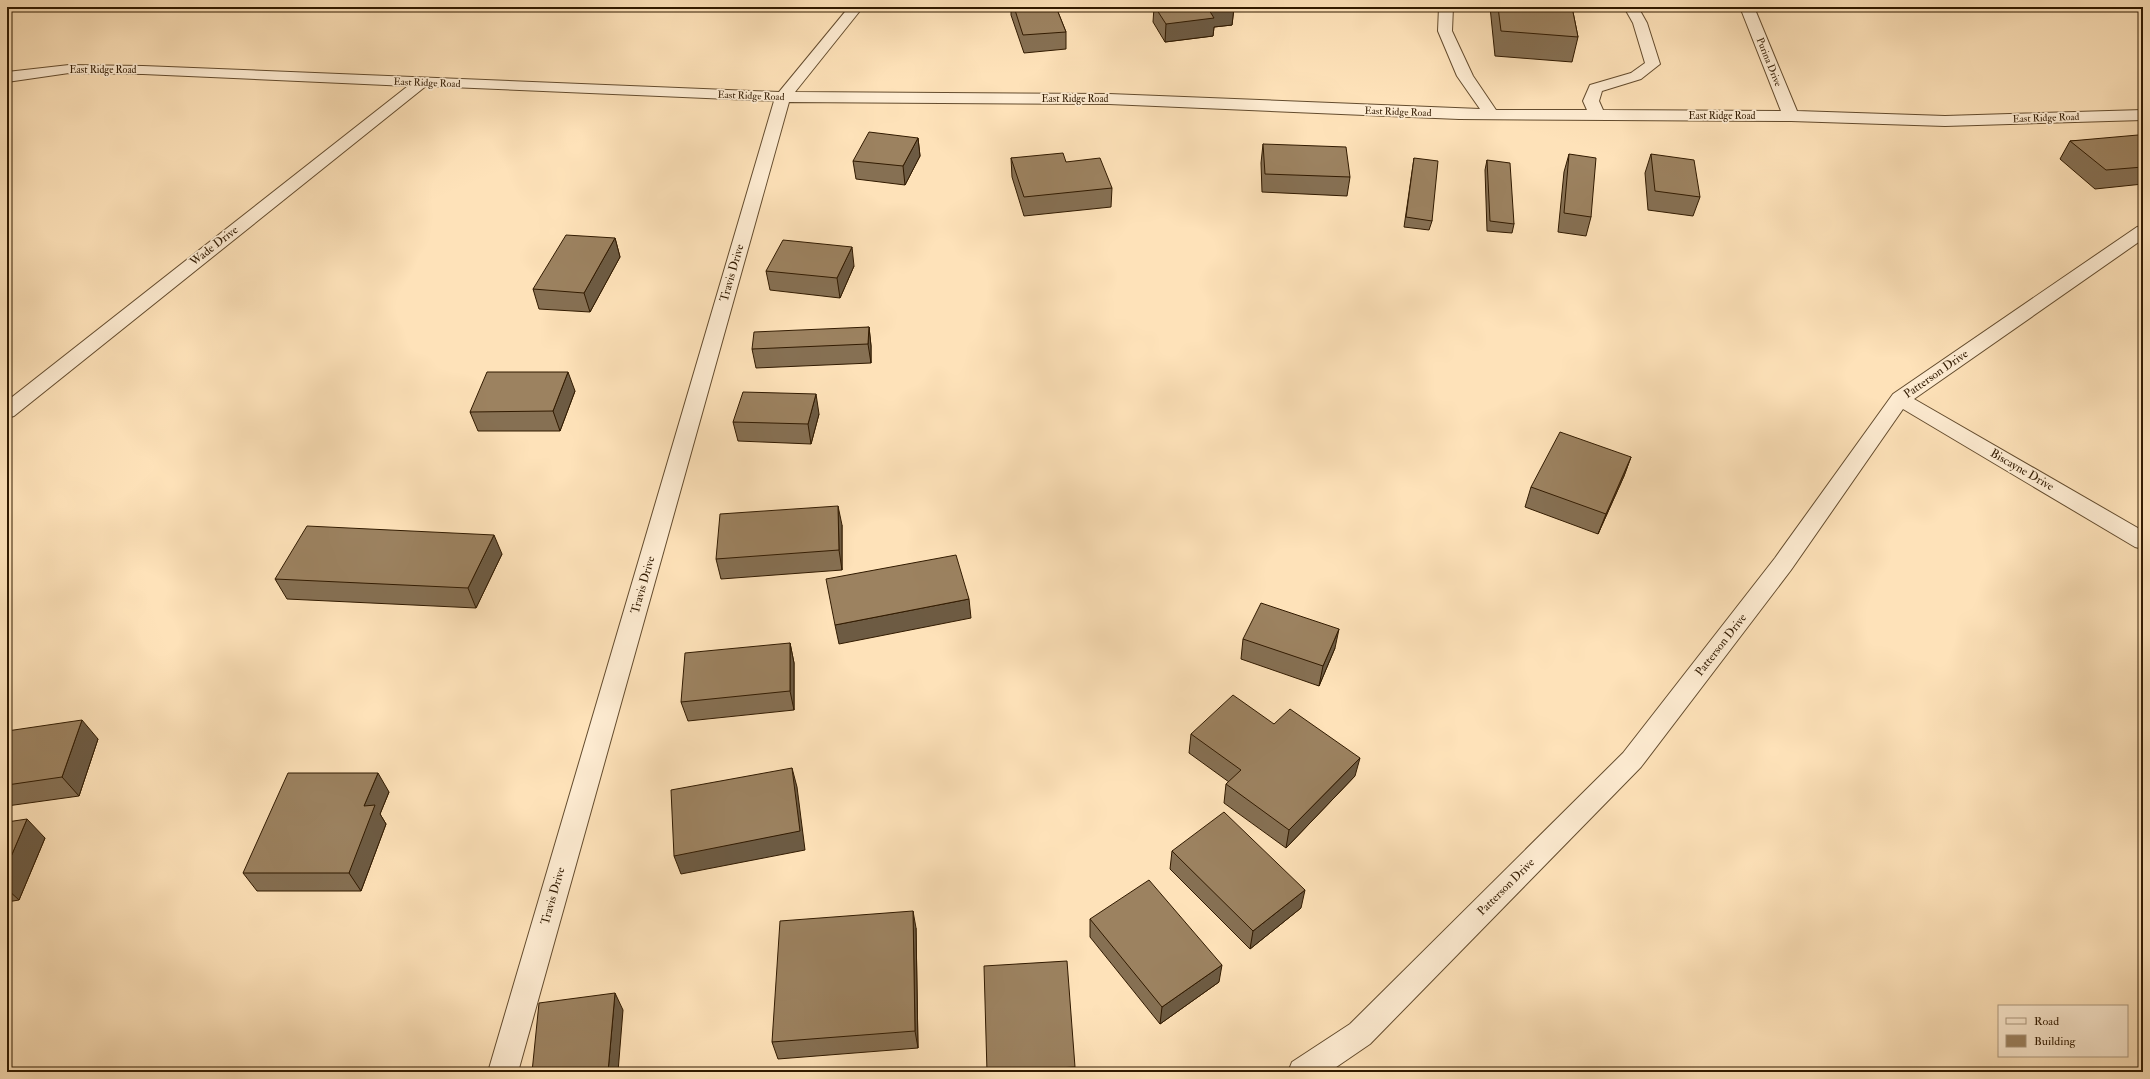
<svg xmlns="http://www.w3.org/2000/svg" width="2150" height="1079" font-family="'IM FELL Double Pica',serif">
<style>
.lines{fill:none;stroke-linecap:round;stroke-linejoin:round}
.minor-casing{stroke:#644c2e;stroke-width:2}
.minor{fill:#feecd2;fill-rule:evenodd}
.wall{fill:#867053;stroke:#311a00}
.shaded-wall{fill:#6d5b43;stroke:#311a00}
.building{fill:#9c8260;stroke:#311a00}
.labels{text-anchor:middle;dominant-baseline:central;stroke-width:3.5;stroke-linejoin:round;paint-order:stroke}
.far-street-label{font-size:10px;fill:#311a00;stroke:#feecd2}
.street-label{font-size:12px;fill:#311a00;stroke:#feecd2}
</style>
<rect width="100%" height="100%" fill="#fee2b9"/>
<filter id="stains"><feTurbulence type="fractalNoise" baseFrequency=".005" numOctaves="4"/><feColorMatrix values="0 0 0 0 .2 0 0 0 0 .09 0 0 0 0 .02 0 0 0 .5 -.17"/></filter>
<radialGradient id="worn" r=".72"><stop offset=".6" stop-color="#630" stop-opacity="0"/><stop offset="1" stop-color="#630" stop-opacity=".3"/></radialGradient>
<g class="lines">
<g class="minor-casing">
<path id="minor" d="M849,7H863L795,92L1109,94L1480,109L1457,76L1438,31L1439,7H1453L1452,31L1473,76L1496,110H1587L1583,101L1590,85L1631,73L1645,63L1633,23L1624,7H1638L1647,23L1660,64L1641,79L1602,91L1599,101L1603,110L1781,111L1740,7H1754L1797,111L1945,116L2143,110V120L1945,126L1791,121L1459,119L1109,104L789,102L518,1072H488L774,101L426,86L14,416L7,418V401L408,86L143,74L69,73L7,82V72L69,65L143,66L779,92Z
M2143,226V239L1914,399L2143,531V549L2135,547L1903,409L1791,570L1641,767L1370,1044L1329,1072H1288L1292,1062L1350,1024L1623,753L1775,558L1893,394L2137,227Z"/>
</g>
<use href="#minor" class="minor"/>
</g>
<path class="wall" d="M1011,7H1056L1066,32V49L1024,53L1011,15Z
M1154,7H1234L1232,25L1214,27L1213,36L1165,42L1153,22Z
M1490,7H1572L1578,37L1572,62L1495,56Z
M918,138L920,156L905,185L856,179L853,161Z
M2143,138V184L2095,189L2060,159L2070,141Z
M1263,144L1350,177L1347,196L1262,192L1261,163Z
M1569,154L1591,217L1586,236L1558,232L1564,172Z
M1651,154L1700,197L1693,216L1648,210L1645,173Z
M1011,158L1066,162L1112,188L1111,207L1024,216L1012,177Z
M1414,158L1432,221L1429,230L1404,227Z
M1487,160L1514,224L1512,233L1487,231L1485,170Z
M615,238L620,257L590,312L539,309L533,289Z
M854,266L840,298L770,290L766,271Z
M869,327L871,346V363L756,368L752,349Z
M575,391L560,431H478L470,412Z
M819,414L811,444L738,441L733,422Z
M1631,457L1624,476L1598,534L1525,507L1531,487Z
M842,525V570L721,579L716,559Z
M502,554L476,608L287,599L275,579Z
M1243,639L1335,648L1319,686L1241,659Z
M790,643L794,663V710L688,721L681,702Z
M1274,724L1355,776L1286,848L1224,803L1226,784L1229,782L1189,753L1191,734Z
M7,731L98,739L79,796L7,806Z
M389,792L380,814L386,824L361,891H257L243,873Z
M7,822L45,838L19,900L7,902Z
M1172,851L1301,908L1250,949L1170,869Z
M1090,919L1219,982L1160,1024L1090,937Z
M916,928L918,1048L778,1059L772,1042Z
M1075,1067V1072H987Z"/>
<path class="shaded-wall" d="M1234,8L1232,25L1214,27L1213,36L1165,42L1166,24L1209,10Z
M918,138L920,156L905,185L903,166Z
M615,238L620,257L590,312L584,293Z
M852,247L854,266L840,298L837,278Z
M869,327L871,346V363L868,344Z
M568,372L575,391L560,431L553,411Z
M816,394L819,414L811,444L808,424Z
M1631,457L1624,476L1598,534L1606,514Z
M838,506L842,525V570L839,550Z
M494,535L502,554L476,608L468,588Z
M969,599L971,618L839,644L835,625Z
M1339,629L1335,648L1319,686L1323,666Z
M790,643L794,663V710L790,691Z
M82,720L98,739L79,796L62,777Z
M1360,758L1355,776L1286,848L1289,830Z
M792,768L797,787L805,850L681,874L674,856Z
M378,773L389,792L380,814L386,824L361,891L349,873L364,806Z
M27,819L45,838L19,900L7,889V866Z
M1305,890L1301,908L1250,949L1253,931Z
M913,911L916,928L918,1048L915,1031Z
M1222,965L1219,982L1160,1024L1162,1007Z
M615,993L623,1010L618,1072H608Z"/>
<path class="building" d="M1014,7H1056L1066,32L1023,35Z
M1155,7H1234V8L1209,10L1214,18L1166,24Z
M1498,7H1572L1578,37L1501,31Z
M869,132L918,138L903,166L853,161Z
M2138,135L2143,138V167L2106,170L2070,141Z
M1263,144L1346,147L1350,177L1265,174Z
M1063,153L1066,162L1100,158L1112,188L1024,197L1011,158Z
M1569,154L1596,158L1591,217L1564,213Z
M1651,154L1694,160L1700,197L1655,191Z
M1414,158L1438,161L1432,221L1406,217Z
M1487,160L1510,163L1514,224L1490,221Z
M566,235L615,238L584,293L533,289Z
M783,240L852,247L837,278L766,271Z
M869,327L868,344L752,349L754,332Z
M487,372H568L553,411L470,412Z
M743,392L816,394L808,424L733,422Z
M1560,432L1631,457L1606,514L1531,487Z
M838,506L839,550L716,559L720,514Z
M307,526L494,535L468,588L275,579Z
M956,555L969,599L835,625L826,579Z
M1261,603L1339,629L1323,666L1243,639Z
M790,643V691L681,702L685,653Z
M1233,695L1274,724L1290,709L1360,758L1289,830L1226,784L1241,770L1191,734Z
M82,720L62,777L7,785V731Z
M792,768L800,831L674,856L671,790Z
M288,773H378L364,806L375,805L349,873H243Z
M1224,812L1305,890L1253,931L1172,851Z
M27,819L7,866V822Z
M1149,880L1222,965L1162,1007L1090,919Z
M913,911L915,1031L772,1042L780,921Z
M1067,961L1075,1067L987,1072L984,966Z
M615,993L608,1072H532L539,1003Z"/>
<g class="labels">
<g class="far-street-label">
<text transform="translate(1769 62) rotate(68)">Purina Drive</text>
<text x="103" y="70">East Ridge Road</text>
<text transform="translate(427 83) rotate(2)">East Ridge Road</text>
<text transform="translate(751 96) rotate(2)">East Ridge Road</text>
<text x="1075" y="99">East Ridge Road</text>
<text transform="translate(1398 112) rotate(2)">East Ridge Road</text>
<text x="1722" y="116">East Ridge Road</text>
<text transform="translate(2046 118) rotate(-2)">East Ridge Road</text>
</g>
<g class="street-label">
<text transform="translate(214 246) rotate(-38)">Wade Drive</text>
<text transform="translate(732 273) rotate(-74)">Travis Drive</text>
<text transform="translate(1936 374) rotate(-35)">Patterson Drive</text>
<text transform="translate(2022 470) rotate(30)">Biscayne Drive</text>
<text transform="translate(643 585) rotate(-74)">Travis Drive</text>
<text transform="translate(1721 645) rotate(-52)">Patterson Drive</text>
<text transform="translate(1506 887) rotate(-45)">Patterson Drive</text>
<text transform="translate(553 896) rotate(-74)">Travis Drive</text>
</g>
</g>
<rect width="2150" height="1079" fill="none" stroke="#fee2b9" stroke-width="24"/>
<rect x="8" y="8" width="2134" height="1063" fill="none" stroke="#311a00" stroke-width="2"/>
<rect x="12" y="12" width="2126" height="1055" fill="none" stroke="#311a00"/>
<rect x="1998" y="1005" width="130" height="52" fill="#feecd2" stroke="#ac987e"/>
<rect x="2006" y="1018" width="20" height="6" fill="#feecd2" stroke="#ac987e"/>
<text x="2034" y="1025" font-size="12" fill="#311a00">Road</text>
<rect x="2006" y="1035" width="20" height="12" fill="#9c8260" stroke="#ac987e"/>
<text x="2034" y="1045" font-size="12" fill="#311a00">Building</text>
<rect width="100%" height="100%" filter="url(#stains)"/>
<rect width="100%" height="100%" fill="url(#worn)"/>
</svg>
